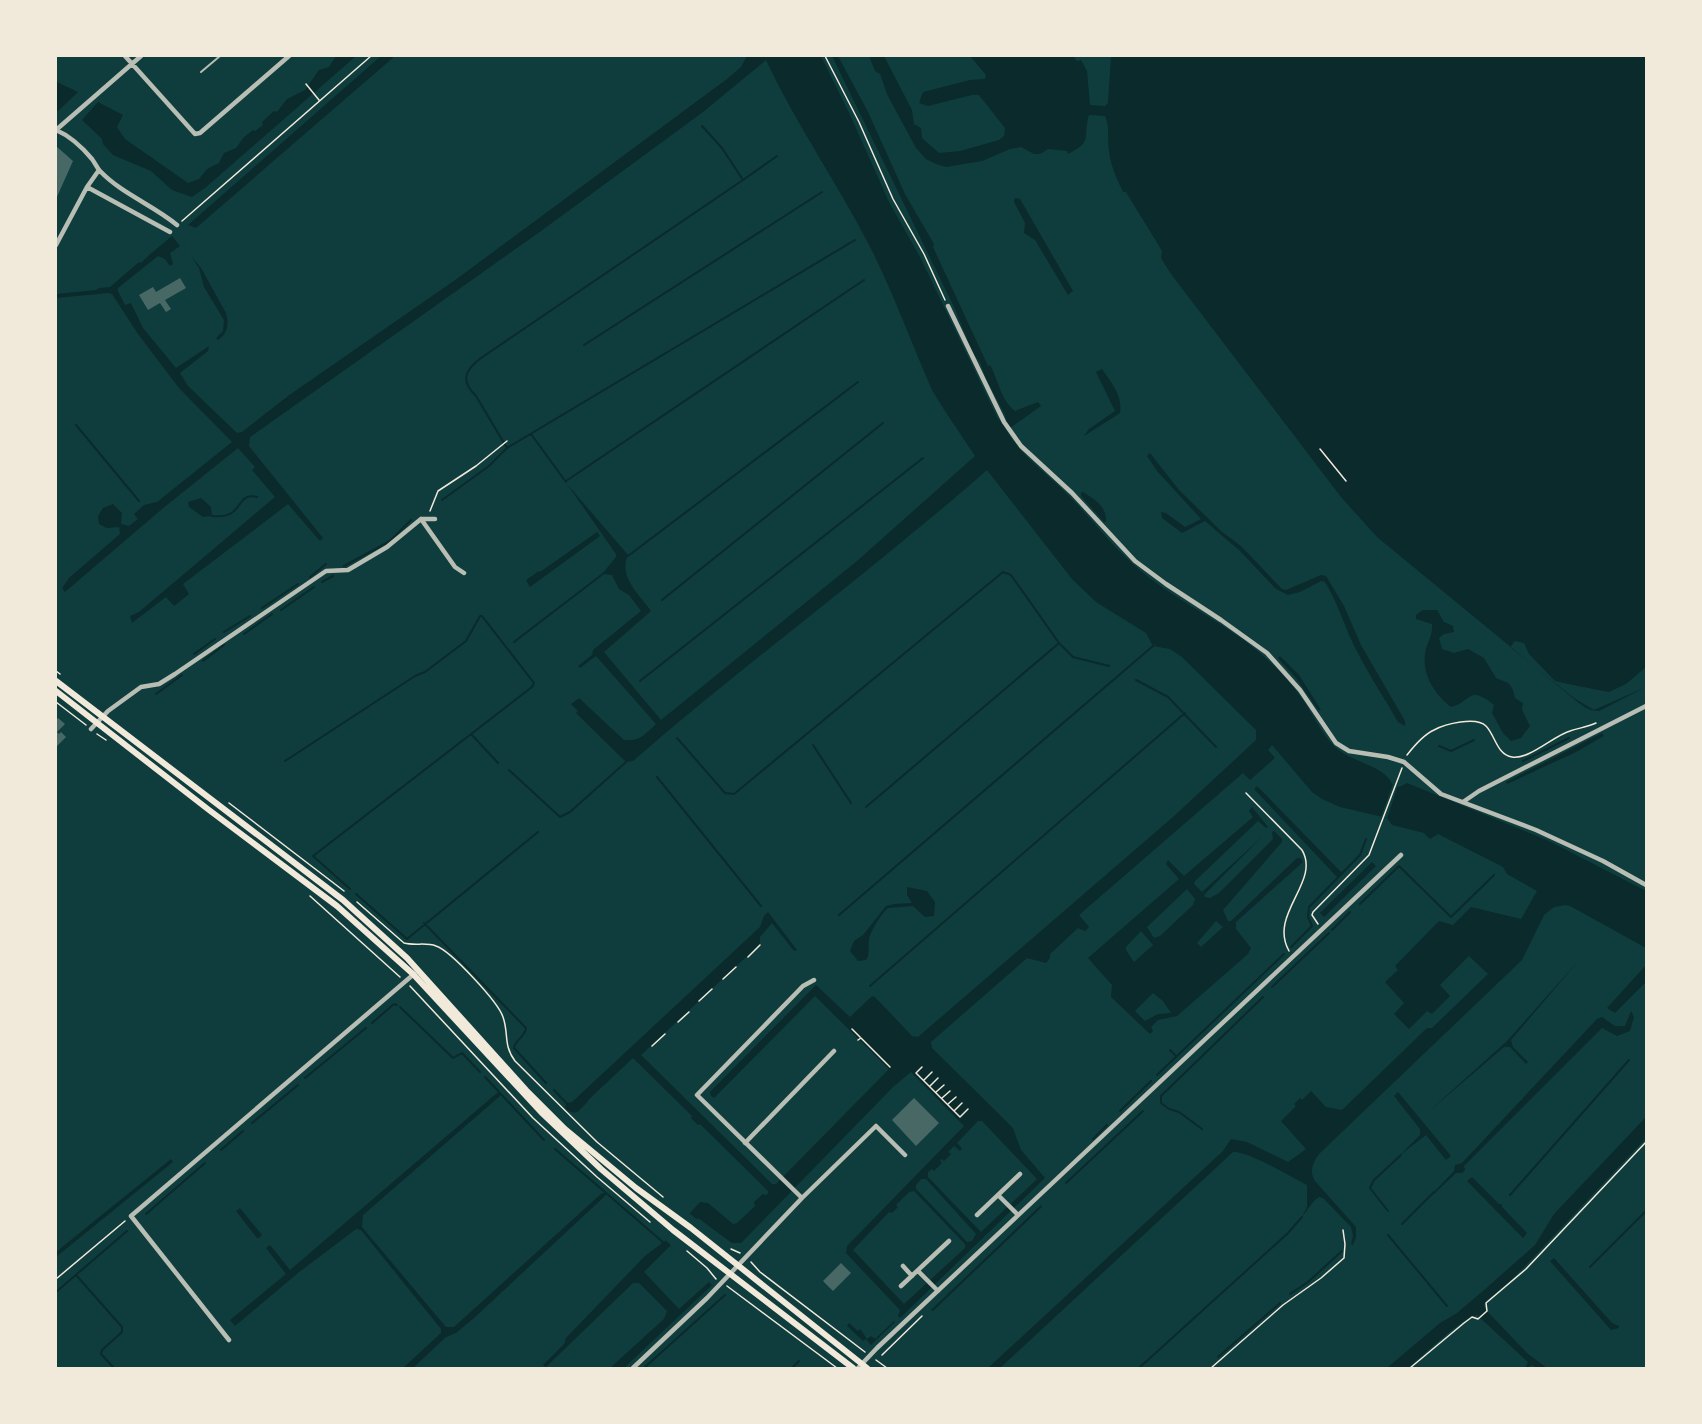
<svg xmlns="http://www.w3.org/2000/svg" width="1702" height="1424" font-family="'Nunito Sans',sans-serif">
<style>
.water{fill:#0a2a2b;fill-rule:evenodd}
.pier{fill:#0f3d3e}
.lines{fill:none;stroke-linecap:round;stroke-linejoin:round}
.stream{stroke:#0a2a2b;stroke-width:2}
.canal{stroke:#0a2a2b;stroke-width:9}
.building{fill:#486865}
.path{stroke:#f1e9da;stroke-width:1.5}
.service{stroke:#b8beb3;stroke-width:2}
.minor{stroke:#b8beb3;stroke-width:4.5}
.secondary{stroke:#f1e9da;stroke-width:6}
</style>
<rect width="100%" height="100%" fill="#0f3d3e"/>
<path class="water" d="M336,56H356L205,188L192,197L172,190L151,171L113,155L103,144L102,139L82,120L98,102L123,115L117,127L125,139L188,183L199,179L207,169L219,163L224,153L236,148L244,137L253,130L255,131L263,125L262,122L274,111L277,112L287,99L305,90L319,70L329,67Z
M381,56H395L196,228L188,225Z
M747,56H821L851,117L889,202L920,257L998,419L1003,423L1006,421L1005,415L986,379L980,362L973,354L955,309L832,56H838L868,112L905,194L934,244L933,247L988,366L990,365C999,381 1000,399 1015,411L1038,402L1041,406L1010,428L1008,425L1005,428C1019,454 1044,471 1064,491C1088,514 1108,542 1133,564C1171,599 1220,619 1260,653C1276,667 1291,682 1303,700C1313,715 1321,732 1333,745C1348,762 1385,765 1392,784L1399,787L1407,783L1549,841L1646,891V948L1572,907L1566,905L1554,907L1544,915L1522,960L1319,1154C1313,1162 1309,1171 1315,1181L1356,1227V1237L1353,1245L1351,1244L1353,1236L1351,1227L1323,1198L1319,1197C1312,1201 1308,1210 1302,1217L1307,1207V1185C1292,1177 1248,1151 1233,1152L1000,1368H988L1223,1151L1231,1139L1247,1142L1288,1162L1306,1149L1281,1121L1296,1106L1294,1104L1300,1098L1302,1100L1311,1091L1326,1107L1342,1110L1427,1028H1432L1488,974L1469,956L1440,985L1450,996L1432,1014L1427,1011L1409,1029L1394,1014L1404,1003L1385,982L1398,970L1395,966L1439,921L1453,925L1471,907L1521,919L1537,891L1507,874L1503,867L1438,834L1430,839L1424,833L1392,825L1387,818L1340,807L1322,799L1312,792L1272,745L1268,750L1275,758L1250,780L1243,773L1079,915L1089,927L1085,931L1078,928L1050,954V958L1046,963L1027,958L931,1042L932,1048L1013,1128L1021,1150L1045,1178L900,1318L898,1316L900,1310L846,1253L847,1246L964,1126L911,1072L893,1087L741,1243H732L698,1218L644,1272L679,1309L709,1282L712,1285L624,1368H610L664,1319L667,1311L639,1283H633L546,1367L543,1365L564,1344L566,1338L645,1256L665,1241L700,1202L708,1203L733,1224L737,1223L755,1206L754,1202L763,1194L766,1195L769,1192L700,1124L698,1125L691,1118L692,1116L633,1058L587,1101L576,1108L571,1103L760,927L764,916L768,912L797,950L794,951L772,923L760,937V944L641,1055L772,1184H776L889,1069L815,996L714,1098L711,1096L710,1092L816,985L850,1017L871,997L874,996L912,1036L918,1037L1173,817L1256,740V730L1182,657L1170,649L1153,646L1146,633L1096,602L1072,579L987,470C872,571 748,661 633,761L626,762L576,713L578,711L571,704L579,698L624,740C639,742 646,734 656,724L596,656L580,668L578,666L592,655L593,650L641,611L629,595L619,589L612,575L602,574L616,557V554L567,484L628,555C618,577 639,594 651,611L604,652L661,720L857,561L975,456L943,408L932,390C911,342 892,289 868,243C836,181 796,124 766,60L703,112L541,231L250,437L249,446L323,538L320,541L288,504L183,584L189,594L174,606L166,597L132,623L130,616L139,612L275,497L252,470L255,467L238,448L162,509L65,592L62,588L69,578L120,534L119,527L107,528L99,524L98,516L103,508L113,504L122,513L121,524L129,526L138,519L134,514L144,505L157,502L232,442L179,388L138,334L112,294L108,293L56,298V294L96,290L99,288L110,287L139,262L141,263C150,253 162,245 172,236L180,246L170,253L173,264L170,266L165,259L158,256L118,288V291L125,305L131,303L143,328L176,368L209,346L208,351L180,373L188,386L237,433L242,432L288,396L458,278L681,113L727,79L741,67ZM978,1121H982L1037,1179L981,1232L928,1177V1172L932,1169L934,1171L942,1163L940,1161L941,1159L944,1161L951,1154L948,1152L954,1146L960,1151L962,1148L957,1143ZM921,1179H926L976,1234L972,1241L967,1242L916,1189V1185ZM914,1191L965,1244V1248L904,1304L853,1250L889,1212L892,1213L898,1207L896,1205L909,1192Z
M869,56H884L912,110L914,124L921,128L922,138L939,153L960,151L999,140L1004,136L1005,128L979,95H972L928,106L919,103L923,92L970,80L985,79L986,75L970,56H1073L1077,61L1081,60L1087,71L1090,105L1105,106L1108,103L1111,56H1646V667L1626,684L1609,692L1578,686L1555,681L1529,654L1524,643L1515,641L1510,647L1574,698L1594,710L1646,687L1599,711C1590,712 1581,705 1574,699L1377,537L1341,497L1171,274L1161,258L1162,251L1126,192H1123C1117,179 1110,165 1109,150C1107,138 1110,126 1105,116L1089,115C1082,138 1094,141 1068,154L1067,151L1048,149L1040,154H1034L1021,147L1010,149L982,161L946,167L936,164L926,159L916,148L887,94L880,74L875,71Z
M57,82L78,92L58,111L56,109V84Z
M1015,198L1020,199L1073,291L1068,295L1035,240L1024,233L1025,223L1014,202Z
M191,256L201,268L226,313C229,323 228,334 218,340L216,338L223,331L224,320L204,287L199,268Z
M1102,369C1111,382 1123,396 1120,413L1084,436L1089,429L1115,411L1096,372Z
M1150,453L1179,490L1221,531L1241,546L1282,589L1286,590L1321,575L1326,576L1344,606L1361,645L1405,721V726L1398,722C1382,694 1363,666 1350,637C1342,618 1336,600 1325,582L1321,581L1300,592L1288,595L1276,589L1240,551L1205,521L1182,533L1162,518L1161,512L1166,513L1185,527L1201,519L1157,471L1147,456Z
M1081,492H1083C1094,499 1107,506 1106,522H1104L1081,496Z
M201,498L211,507L212,516L203,517L189,507L188,502Z
M597,532L600,536L530,587L526,580L539,571L540,572Z
M1423,610H1437L1444,622L1453,626L1454,632L1444,634L1439,638L1442,649L1454,653L1468,649L1484,658L1496,678C1509,683 1512,683 1515,698L1523,703L1522,710L1530,726L1521,738L1511,741L1503,733L1492,713L1494,705C1468,684 1472,702 1451,707C1436,696 1422,675 1425,655C1426,642 1433,638 1432,624L1416,619V615Z
M1280,656L1299,675L1321,710H1318L1296,678L1278,658Z
M1602,733L1604,736L1602,737L1576,752L1507,784L1506,782Z
M1257,786L1342,873L1338,878L1254,789Z
M1252,807L1268,827L1266,828L1258,821L1195,881L1194,884L1202,892L1264,835L1204,895L1205,897L1210,898L1219,893L1273,839L1272,832L1274,831L1282,839V842L1223,910L1228,921H1231L1297,858H1301L1303,862L1236,922V929L1251,948L1248,954L1177,1016L1158,1020L1151,1027L1153,1031L1150,1034L1111,997L1112,985L1088,958L1179,879L1166,864L1168,860L1184,876L1253,817L1249,811ZM1187,889L1195,899L1193,905L1160,936L1154,938L1147,927ZM1216,921L1223,927L1201,947L1197,943ZM1141,931L1153,945L1134,962L1126,950V947ZM1153,993L1163,1001L1171,1013L1158,1014L1145,1021L1135,1011Z
M1372,862L1376,866L1324,917L1320,913Z
M907,887L927,891L935,902L934,916L925,917L913,906L888,908C881,914 869,933 869,941C868,949 870,954 866,960L858,961L850,951L854,941L863,935L886,906L894,904L912,903L907,895Z
M1580,959L1511,1040L1513,1047L1528,1062L1526,1064L1510,1047H1504L1427,1113L1507,1041Z
M1646,965V982L1615,1013L1607,1008Z
M1631,1011L1634,1017L1630,1031L1617,1036L1602,1028L1464,1166L1465,1170L1462,1173H1456L1434,1194L1433,1193L1454,1171L1455,1165L1462,1163L1597,1019L1602,1017L1615,1026H1625Z
M1398,1092L1451,1156L1446,1160L1426,1135L1400,1155L1420,1135V1129L1394,1096Z
M497,1093H501L500,1096L363,1215L362,1227L446,1327H454L602,1193H606L605,1196L474,1318L456,1333L446,1337L413,1368H403L441,1333V1329L361,1230L356,1229L298,1273L235,1326L230,1320L286,1274L266,1248L270,1245L290,1270Z
M1646,1117V1138L1525,1266L1508,1283L1486,1301L1484,1306L1485,1309L1528,1354L1547,1368H1537L1532,1365L1528,1368H1525L1528,1362L1477,1315C1464,1316 1420,1358 1408,1368H1387L1440,1323L1457,1313L1483,1291L1535,1245L1554,1214Z
M171,1159L173,1162L56,1257V1252Z
M1472,1177L1499,1204H1502V1207L1527,1233L1523,1238L1467,1181Z
M1041,1205L1042,1207L933,1311L931,1310Z
M240,1208L262,1235L259,1238H257L236,1211Z
M1554,1258L1612,1323L1619,1326V1328L1611,1330L1550,1261Z
M894,1321L895,1322L871,1345L866,1339L863,1341L847,1326L849,1323L858,1331L860,1329L867,1339L871,1336L875,1339Z"/>
<path class="pier" d="M1394,781L1399,782L1387,819L1381,817Z
M689,1213L699,1221L672,1246L665,1240Z"/>
<g class="lines">
<path class="stream" d="M743,180L777,156
M584,345L822,192
M76,425L139,501
M531,434L566,482
M507,448L855,240
M566,481L864,280
M442,500L489,466L507,448L476,396C460,381 465,370 481,358L743,180L722,148L702,126
M212,516C245,520 235,491 257,497
M628,556L858,382
M344,566L390,541L411,520
M310,577L326,564
M322,582L333,576
M662,600L883,423
M262,608L298,584
M281,610L314,587
M224,632L250,616
M244,634L272,614
M514,642L604,573
M194,654L215,639
M203,661L224,645
M1136,680L1168,697L1216,747
M640,681L923,458
M156,694L182,675
M472,735L498,763
M677,738L725,793L734,794L1003,572L1011,575L1059,643L1073,657L1109,666
M813,745L851,803
M1439,746L1451,751L1474,740
M285,761L415,676L425,672L466,641L480,616H482L534,683L532,687L313,856L350,889
M1523,761L1569,738
M509,770L560,817L570,812L626,762
M657,777L761,906
M866,807L1058,644
M356,894L407,939L538,832
M1360,904L1399,866L1451,917L1494,875
M839,915L1153,646
M424,923L526,1028C525,1037 515,1040 514,1048L546,1083
M1332,930L1350,912
M1291,947L1312,926L1308,917L1309,907L1360,855L1366,839
M870,986L1185,713
M1272,987L1329,933
M400,1007L453,1058L462,1053L480,1072
M372,1023L394,1004L397,1005
M1170,1050L1176,1056
M1157,1075L1284,954
M485,1077L544,1140
M305,1078L366,1028
M554,1090L570,1107
M1120,1111L1151,1081
M252,1123L298,1085
M1202,1129L1179,1112L1169,1109L1161,1103V1096L1263,997
M1093,1139L1107,1125
M555,1149L664,1243
M221,1150L243,1131
M1066,1183L1143,1111
M1510,1195L1629,1060
M1388,1211L1370,1188L1374,1180L1401,1155
M146,1214L205,1163
M1402,1224L1434,1192
M1388,1235L1447,1306
M1590,1267L1646,1211
M76,1275L122,1327V1332L102,1350L101,1354L114,1368
M56,1292L127,1231
M1290,1294L1308,1282L1342,1251
M1218,1357L1280,1303
M644,1368L725,1295
M792,1368L799,1361
M1139,1368L1288,1233L1302,1217"/>
<path class="canal" d="M570,1107L575,1108L584,1099"/>
</g>
<path class="building" d="M56,146L73,161L56,199Z
M180,278L186,288L165,300L171,309L166,312L160,303L148,310L139,295L153,287L156,292Z
M58,718L65,724L57,732L59,734L61,732L66,737L56,747V720Z
M914,1098L939,1123L916,1146L892,1120Z
M841,1263L851,1273L833,1291L823,1281Z"/>
<g class="lines">
<path class="path" d="M825,56L859,122L893,199L924,254L945,300
M306,84L319,100
M182,221L371,56
M1320,449L1346,481
M430,511L438,491L476,466L507,441
M56,671L60,674
M56,702L86,725
M97,734L106,740
M1407,755C1414,746 1423,735 1434,730C1445,724 1476,716 1486,726C1495,735 1497,755 1512,757C1529,760 1553,736 1570,731C1579,728 1587,727 1596,723
M1246,793L1302,850C1321,882 1268,914 1289,951
M229,803L344,891
M310,896L400,977
M357,902L404,943C415,946 426,942 436,946C451,951 498,1002 503,1017C509,1034 503,1045 515,1061L597,1142L663,1197
M1318,924L1312,915L1313,912L1369,855L1402,768
M748,957L760,945
M723,979L736,967
M410,986L533,1118L597,1177L650,1222
M699,1001L712,989
M678,1022L689,1012
M852,1029L860,1037
M858,1040L861,1038L890,1067
M652,1046L665,1034
M922,1067L916,1073L960,1117L968,1109
M924,1080L932,1072
M930,1086L938,1078
M936,1092L944,1085
M942,1098L950,1091
M948,1104L956,1097
M954,1111L962,1103
M731,1249L740,1253
M687,1251L707,1268L716,1279
M751,1262L760,1272L865,1352
M56,1279L125,1221
M727,1286L837,1368
M882,1355L922,1316
M876,1360L887,1368
M1211,1368L1283,1305L1321,1278L1344,1258L1345,1244L1343,1230
M1410,1368L1464,1323L1472,1317L1478,1319L1487,1311L1486,1303L1526,1269L1646,1142"/>
<path class="service" d="M201,72L220,56"/>
<path class="minor" d="M125,56L195,134L200,133L289,56
M56,130C70,136 82,147 92,159C95,163 97,168 100,171C122,194 153,205 177,225
M56,130L141,56
M87,187L170,232
M56,245L87,187L99,170
M948,306L1004,422L1021,446L1072,493L1135,561L1166,584L1221,620L1267,653L1300,690L1336,743L1349,751L1388,757L1404,762L1441,794L1536,830L1603,861L1646,885
M421,519H435
M91,729L108,711L141,687L159,684L175,674L326,571L348,570L387,547L421,519L455,567L464,573
M1463,802L1479,791L1646,706
M745,1143L834,1051
M998,1195L1018,1215
M802,1198L697,1095L803,986L814,980
M977,1215L1020,1174
M903,1266L912,1276
M918,1271L938,1291
M901,1286L949,1241
M229,1340L131,1216L414,974
M633,1368L707,1298L802,1198L876,1126L905,1155
M858,1368L877,1348L1401,855"/>
<path class="secondary" d="M56,681L343,900L407,958L526,1090L565,1129L636,1188L691,1228L867,1368
M56,691L209,810L337,906L413,974L541,1112L601,1169L673,1230L853,1368"/>
</g>
<rect width="1702" height="1424" fill="none" stroke="#f1e9da" stroke-width="114"/>
</svg>
